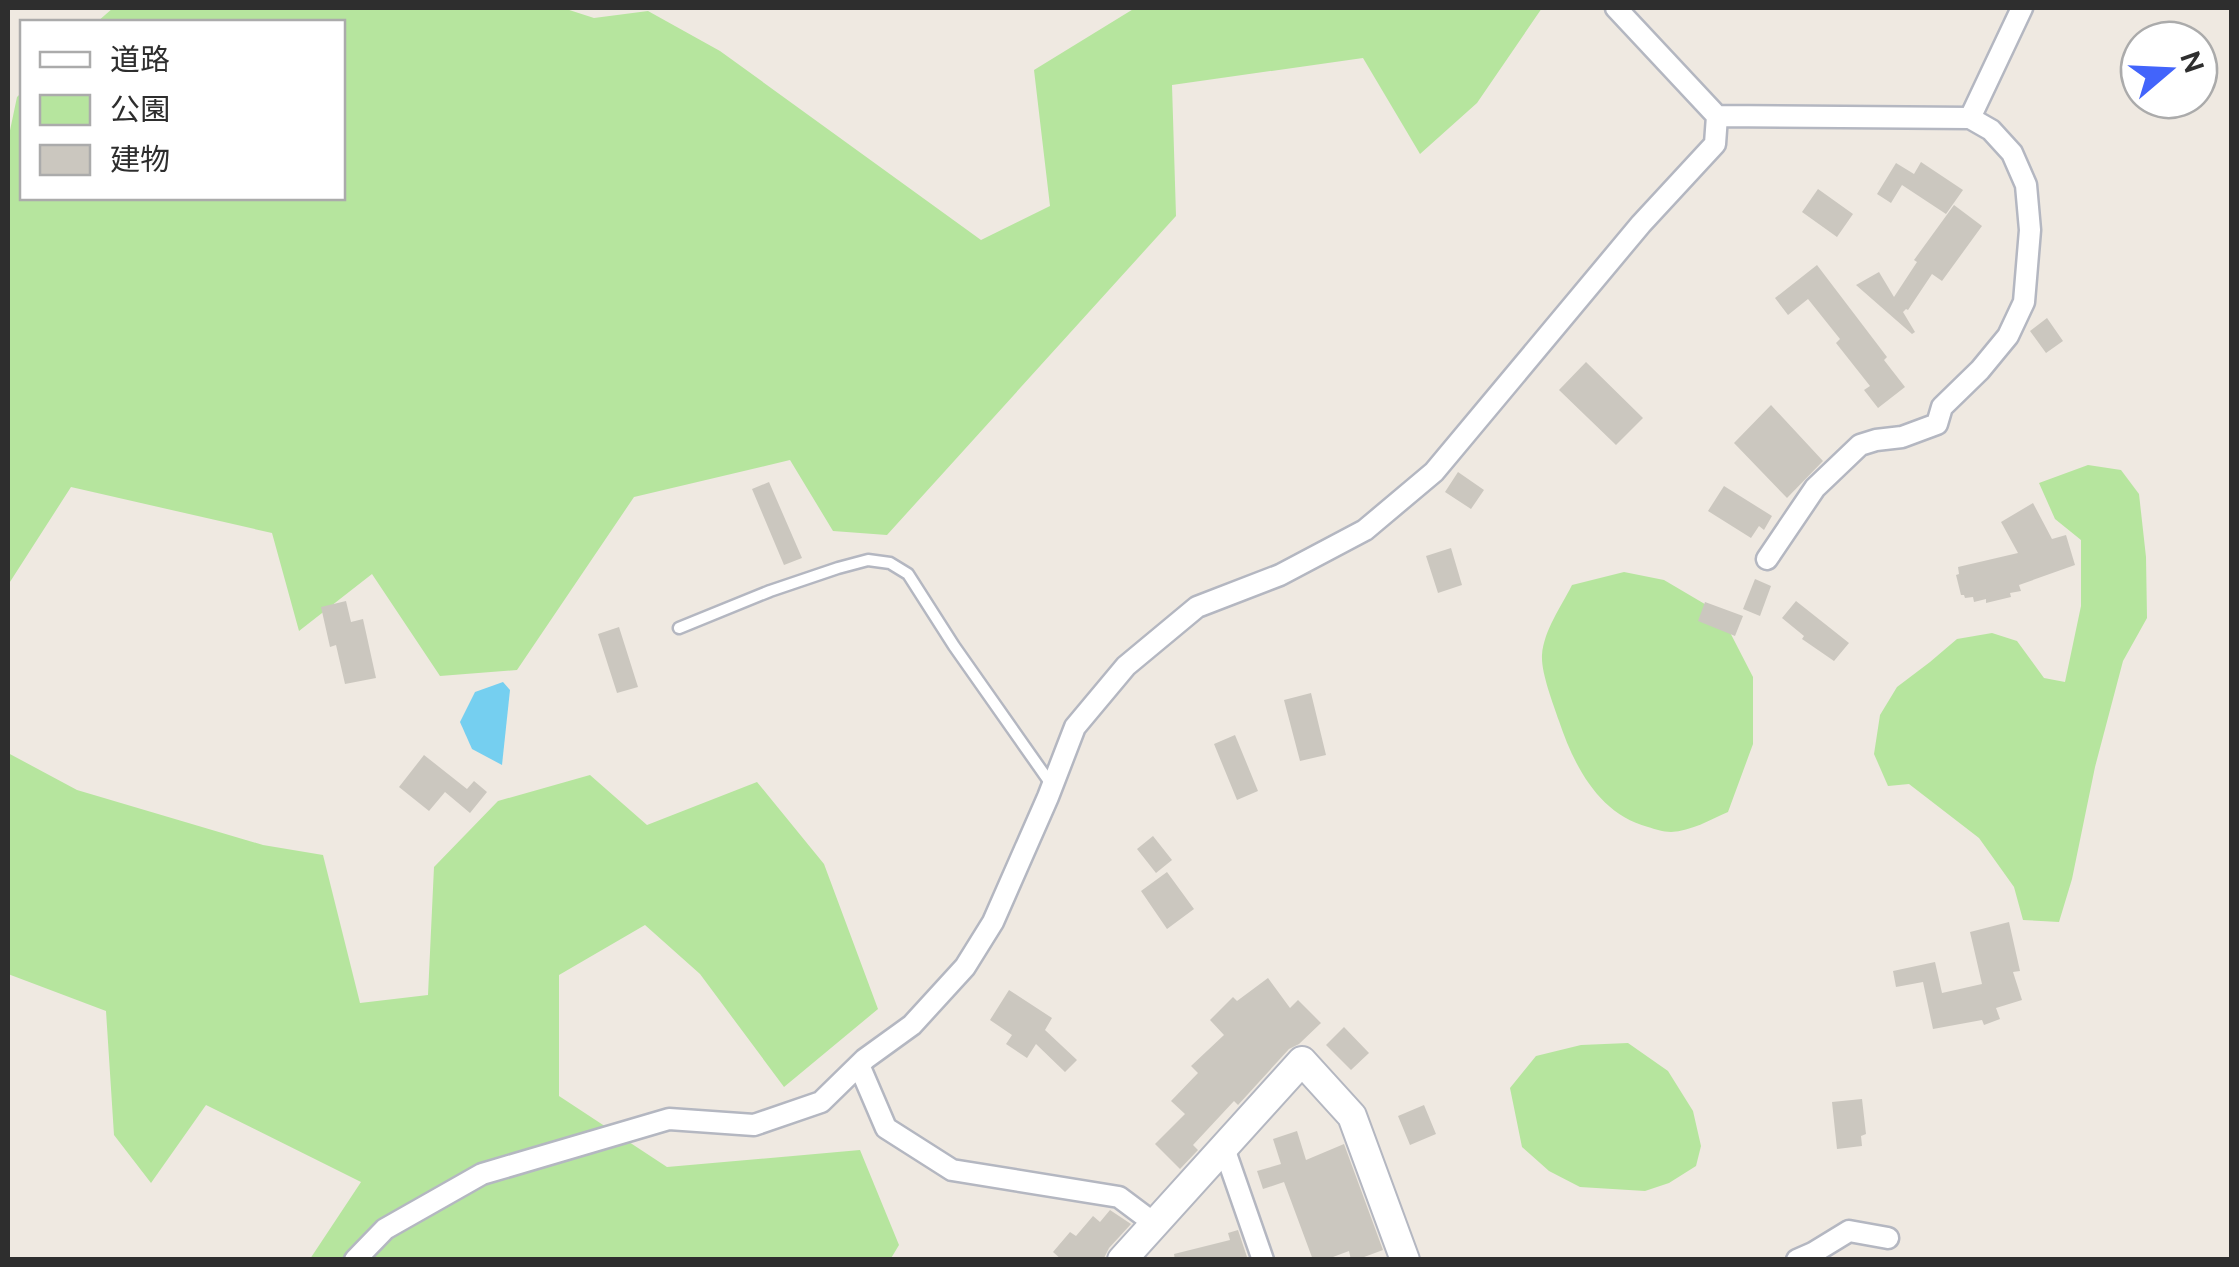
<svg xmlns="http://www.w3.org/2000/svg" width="2239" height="1267" font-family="Ubuntu,'Noto Sans JP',sans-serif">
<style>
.green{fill:#b6e59e}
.water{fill:#75cff0}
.building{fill:#cbc7bf}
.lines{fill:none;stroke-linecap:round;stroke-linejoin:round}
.lane-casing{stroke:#b4b7c1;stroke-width:15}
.street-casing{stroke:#b4b7c1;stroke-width:25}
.secondary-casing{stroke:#b4b7c1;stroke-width:32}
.lane{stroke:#fff;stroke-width:10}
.street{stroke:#fff;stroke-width:20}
.secondary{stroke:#fff;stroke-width:28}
</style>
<rect width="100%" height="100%" fill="#efe9e1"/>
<path class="green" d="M113,8H563L594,18L648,11L720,51L981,240L1050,206L1034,70L1135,8H1542L1477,103L1420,154L1363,58L1172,85L1176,216L887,535L833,531L790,460L634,497L517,670L440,676L372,574L299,631L272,533L71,487L8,585V140L17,97L22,92V198H342V22H97Z
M2088,465L2121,470L2139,494L2146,557L2147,618L2123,661L2095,767L2072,879L2059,922L2023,920L2014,887L1979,838L1909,784L1888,786L1874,754L1880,715L1897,687L1930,662L1957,639L1992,633L2017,641L2044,678L2065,682L2081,606V540L2055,519L2039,483Z
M1624,572L1664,580L1720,613L1753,677V744L1728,812C1710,820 1691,831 1671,832C1663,832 1655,829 1648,827C1599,814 1574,766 1559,721C1553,703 1541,673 1542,655C1544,630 1561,607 1572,585Z
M8,753L77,790L263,845L323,855L360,1003L428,995L434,867L498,801L590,775L647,825L757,782L824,864L878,1009L784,1087L700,974L645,925L559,975V1096L667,1167L860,1150L899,1245L890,1260L310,1259L361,1182L206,1105L151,1183L114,1135L106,1011L8,974Z
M1628,1043L1668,1071L1693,1111L1701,1146L1696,1166L1669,1183L1645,1191L1580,1187L1549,1171L1522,1147L1510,1088L1536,1056L1581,1045Z"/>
<path class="water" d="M503,682L510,690L502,765L472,749L460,722L475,692Z"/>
<path class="building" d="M1921,162L1963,190L1946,214L1902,185L1891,203L1877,194L1896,163L1914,174Z
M1818,189L1853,214L1837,237L1802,212Z
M1954,205L1982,226L1942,281L1932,274L1908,310L1906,309L1903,312L1915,332L1912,334L1856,285L1879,272L1894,297L1917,262L1914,260Z
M1817,265L1887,357L1884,360L1905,387L1878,408L1864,390L1870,386L1836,343L1840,339L1808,299L1788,315L1775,298Z
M2047,318L2063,341L2046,353L2030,331Z
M1586,362L1643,418L1616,445L1559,390Z
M1771,405L1823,461L1787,498L1734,443Z
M1458,472L1484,490L1471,509L1445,492Z
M769,482L802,558L784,565L752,489Z
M1724,486L1772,516L1764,530L1759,526L1751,538L1708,511Z
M2033,503L2052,539L2066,535L2075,565L2019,585L2021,591L2010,593L2011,597L1986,603V599L1974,602L1973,597L1965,598L1964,595H1961L1956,575L1959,574L1958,567L2018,553L2001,522Z
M1451,548L1462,585L1438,593L1426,556Z
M1755,579L1771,586L1760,616L1743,609Z
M346,601L351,622L363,619L376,678L345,684L336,645L330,647L321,607Z
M1796,601L1849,643L1834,661L1802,639L1804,636L1782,618Z
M1705,602L1743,616L1735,636L1698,621Z
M619,627L638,687L617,693L598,634Z
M1311,693L1326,755L1300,761L1284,700Z
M1235,735L1258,791L1237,800L1214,744Z
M424,755L467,789L474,781L487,792L470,813L445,792L429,811L399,787Z
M1153,836L1172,860L1156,873L1137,849Z
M1167,872L1194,909L1167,929L1141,891Z
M2009,922L2020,971L2013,972L2022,1000L1996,1008L2000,1019L1984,1025L1982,1020L1933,1029L1923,982L1896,987L1893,971L1935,962L1942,993L1982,984L1970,932Z
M1268,978L1290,1008L1298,1000L1321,1023L1299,1044L1289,1049L1238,1105L1234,1101L1193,1145L1198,1150L1180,1169L1155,1144L1185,1114L1171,1101L1198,1073L1191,1066L1224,1035L1210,1020L1233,997L1237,1001Z
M1009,990L1052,1018L1045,1030L1077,1060L1065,1072L1036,1044L1027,1058L1006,1044L1012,1035L990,1020Z
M1344,1027L1369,1053L1351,1070L1326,1045Z
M1862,1099L1866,1134L1861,1136L1862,1146L1837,1149L1832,1102Z
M1424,1105L1436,1134L1410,1145L1398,1116Z
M1297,1131L1306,1160L1344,1144L1383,1250L1356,1260H1351L1349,1251L1325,1260H1313L1284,1182L1263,1189L1257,1171L1281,1164L1273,1139Z
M1110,1210L1131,1224L1109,1248L1103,1260H1062L1053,1252L1070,1232L1076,1236L1093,1216L1100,1222Z
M1238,1230L1248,1260H1175L1174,1254L1230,1240L1228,1233Z"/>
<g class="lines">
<g class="lane-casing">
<path id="lane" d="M679,628L770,591L838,568L868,560L890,563L908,574L954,646L1051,784"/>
</g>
<g class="street-casing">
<path id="street" d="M1717,116L1970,118L2022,8
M1767,559L1815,488L1860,445L1876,440L1902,437L1937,424L1942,407L1980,370L2008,336L2024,302L2030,230L2026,185L2012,153L1991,130L1970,118
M859,1065L886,1128L952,1170L1119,1197L1155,1224
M1224,1148L1263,1260
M355,1260L385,1229L482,1174L669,1119L754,1125L821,1102L865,1059L912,1025L965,967L993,922L1048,797L1075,727L1126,666L1197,607L1280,575L1365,530L1434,472L1641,224L1715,144L1717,116L1616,8
M1797,1260L1813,1253L1849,1231L1888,1238"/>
</g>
<g class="secondary-casing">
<path id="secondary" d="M1122,1260L1302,1061L1352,1116L1405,1260"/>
</g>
<use href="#lane" class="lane"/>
<use href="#street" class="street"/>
<use href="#secondary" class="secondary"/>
</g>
<rect width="2239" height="1267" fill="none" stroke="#2e2e2e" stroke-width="20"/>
<rect x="20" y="20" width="325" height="180" fill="#ffffff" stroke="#ababab" stroke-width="2.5"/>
<rect x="40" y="52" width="50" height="15" fill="#ffffff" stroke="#ababab" stroke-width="2.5"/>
<text x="110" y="70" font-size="30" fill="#2e2e2e">道路</text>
<rect x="40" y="95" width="50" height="30" fill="#b6e59e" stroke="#ababab" stroke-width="2.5"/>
<text x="110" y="120" font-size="30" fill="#2e2e2e">公園</text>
<rect x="40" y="145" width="50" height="30" fill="#cbc7bf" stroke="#ababab" stroke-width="2.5"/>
<text x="110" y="170" font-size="30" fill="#2e2e2e">建物</text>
<g transform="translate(2169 70) rotate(71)"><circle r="48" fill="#ffffff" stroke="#ababab" stroke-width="2.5"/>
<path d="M0-8L18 38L0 25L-18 38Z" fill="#4264fb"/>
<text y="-15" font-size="28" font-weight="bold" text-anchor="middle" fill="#2e2e2e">N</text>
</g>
</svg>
